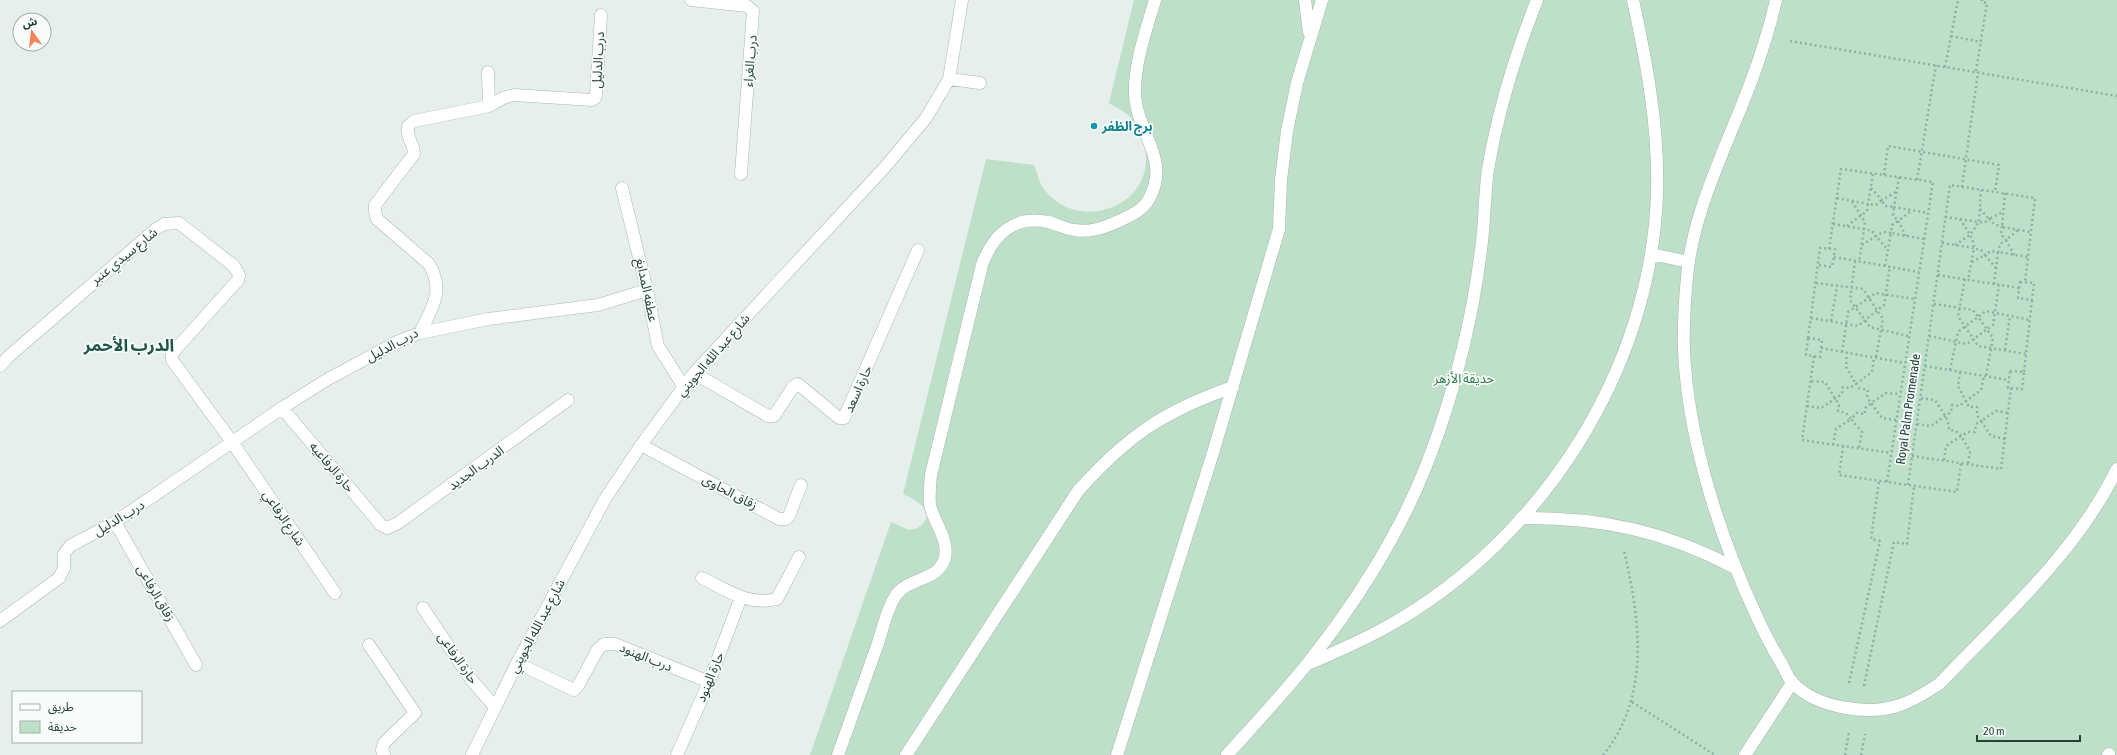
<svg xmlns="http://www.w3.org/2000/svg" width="2117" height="755" font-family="'Asap Condensed','Noto Sans Arabic',sans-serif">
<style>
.green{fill:#bfe0c8}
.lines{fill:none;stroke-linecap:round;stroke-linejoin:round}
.minor-casing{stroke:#a8b8b2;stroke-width:13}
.path{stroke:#86b3a5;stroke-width:2.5;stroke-dasharray:2 3;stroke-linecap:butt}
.minor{stroke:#fff;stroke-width:12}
.culture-dot{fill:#0f9aa8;stroke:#f7fbf9;stroke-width:1.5}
.labels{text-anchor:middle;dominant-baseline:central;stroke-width:3.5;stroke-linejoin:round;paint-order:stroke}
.street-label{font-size:13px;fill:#24423a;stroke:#f7fbf9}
.culture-label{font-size:13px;font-weight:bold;fill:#0d838f;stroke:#f7fbf9;text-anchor:start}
.park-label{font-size:13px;fill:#2d7a4b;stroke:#f7fbf9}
.district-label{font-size:17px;font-weight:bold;fill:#1f5548;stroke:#f7fbf9}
</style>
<rect width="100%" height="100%" fill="#e6efeb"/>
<path class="green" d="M1134,0H2117V755H810L891,522L909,530L916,529C940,513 918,501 903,494L986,159L1034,165C1037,172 1039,182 1043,188C1077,235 1156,207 1145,148C1143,137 1138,125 1129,116C1124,111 1115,107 1109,103Z"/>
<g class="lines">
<g class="minor-casing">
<path id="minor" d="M691,0L747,6L753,11L741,174
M1305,0L1309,32
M1776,0C1766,44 1750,87 1732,129C1714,174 1694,219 1688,268C1685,295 1683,323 1684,351C1688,439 1720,538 1757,617C1765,635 1774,651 1784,668C1786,673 1789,679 1793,683C1816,708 1869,716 1900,705C1915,700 1926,692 1939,684C2003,617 2076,553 2117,469
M488,72L489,106
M949,79L980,83
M622,188L647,290L658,346L684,387
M1651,254L1689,262
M420,333L488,319L598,305L647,290
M0,366L8,357L156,229L164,224L179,223L234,266L239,275L238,280L175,350L172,355V360L232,442L335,593
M694,373L768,416H774L793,387L798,384L839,418H844L918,250
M282,408L381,525L387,528L398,523L568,400
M641,445L779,519H786L789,516L801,485
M1521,518C1600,517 1665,531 1735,568
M115,522L196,665
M702,578C727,590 748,606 777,599L799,557
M423,608L470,678L495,707
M0,621L59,578L64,568V554L70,546L115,522L282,408L328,379L399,341L420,333C432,308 445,291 429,264L377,219L375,212V205L414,154C414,143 406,139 408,126L414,121L489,106L503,98L514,95L592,100L595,98L596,94L601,15
M369,645L415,713L384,743L382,750L384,755
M517,663L574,690L578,686L598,649L604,644H615L709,682
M1308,664C1336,652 1364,640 1390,625C1542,539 1651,370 1657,194C1659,128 1647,65 1633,0
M472,755L517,663L605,499L641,445L694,373L886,166L926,118L949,79L962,0
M677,755L709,682L741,597
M838,755C851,719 864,682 877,646C883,629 886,610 896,595C909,577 940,581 945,557C949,539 934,523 930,505C929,495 930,485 931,475L982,265C993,235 1014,215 1048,222C1057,224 1065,229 1074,230C1091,233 1106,227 1121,220C1132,215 1143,210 1149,199C1171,160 1137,133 1135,95C1134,63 1146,31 1155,0
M906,755L1078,491C1127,436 1164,411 1233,387
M1117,755L1213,453L1279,229L1281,180L1287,131L1297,83L1322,0
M1227,755C1254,725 1282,695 1307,664C1353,607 1397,538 1424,471C1446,417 1462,359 1473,302C1477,279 1481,255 1483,231C1485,211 1485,189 1488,169C1498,111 1515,55 1537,0
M1745,755L1792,683
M2108,755L2109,754"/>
</g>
<path class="path" d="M1951,36L1981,42
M1790,41L2117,96
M1945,67L1958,0
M1976,71L1987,3L1982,2V0
M1884,175L1888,146L1999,165L1995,192
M1899,177L1894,207L1928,213
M1917,180L1936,65
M1962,187L1978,72
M1871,188L1882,200L1896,192
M2005,193L2002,227L2031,232
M1837,198L1868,204L1873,173
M1980,209L1989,219L2003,212
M1945,217L1979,222L1981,190
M1833,224L1864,229L1859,262
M1847,226L1867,211L1868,204L1876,205L1882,200L1885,206L1894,207L1893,215L1898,221L1892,225L1891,233L1883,232L1876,236L1872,231L1864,229L1865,222L1852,201
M1906,236L1898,221L1911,211
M1942,243L1974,248L1968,280
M1862,245L1876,236L1887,249
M1955,245L1970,235L1979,222L1984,223L1989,219L1994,224L2002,227L2001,234L2006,240L2000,244L1998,252L1991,251L1985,255L1981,250L1974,248C1973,236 1966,229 1960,219
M1829,249L1841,169L1933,182L1887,482
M2014,255L2006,240L2018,230
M1834,257L1919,272
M1855,261L1850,300L1870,327L1908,336
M1972,262L1985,255L1996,268
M1885,266L1891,233L1924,239
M1938,275L2019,288
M1965,279L1958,316L1978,346L2026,354
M2020,282L2034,283L2032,300L2018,298Z
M1816,283L1863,289L1883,319L1876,357
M1994,284L1998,252L2028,257
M1934,304L1973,310L1993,338L1986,376
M1811,318L1858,326L1884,305L1890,266
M1831,321L1837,286
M1929,336L1967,344L1993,325L1999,285
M1808,338L1820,248L1835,249L1832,267L1819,265
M1808,338L1822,340L1820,357L1806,355Z
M1821,348L1905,363
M2005,350L2010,316
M1842,352L1848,312L1876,293L1915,299
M1847,352L1846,367L1856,384L1872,372L1874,357
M1814,356L1802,440L1891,453
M1925,366L2009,380
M1950,370L1958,332L1986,311L2030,320
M2010,371L2024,372L2022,389L2008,388Z
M1960,372L1958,386L1966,401L1981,390L1984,376
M2024,372L2032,300
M1807,406L1821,408L1842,394L1843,387L1850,388L1856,384L1859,388L1868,390L1867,397L1871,403L1865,408V414L1857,413L1851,419L1846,413L1838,411L1839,405L1825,382L1811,381
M1896,420L1882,418L1871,403L1886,393L1900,394
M1917,424L1931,426L1951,412L1952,405L1959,406L1966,401L1969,407H1977V415L1981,421L1976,424L1975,432H1968L1961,436L1956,431L1949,430C1949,418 1941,410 1935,400L1920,398
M2005,439L1991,436L1981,421L1996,411L2009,413
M1833,445L1836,429L1851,419L1862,432L1859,448
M1843,446L1839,475L1957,492L1961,463
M1912,456L2001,469L2011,388
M1944,460L1946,446L1961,436L1970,451L1968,464
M1908,485L1950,185L2035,198L2025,282
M1849,683L1880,541L1871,539L1879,481
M1864,686L1894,542L1907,544L1914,486
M1632,702L1715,755
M1603,755C1651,697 1640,619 1624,551
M1845,755L1849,732
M1861,755L1865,734"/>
<use href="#minor" class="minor"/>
</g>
<circle class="culture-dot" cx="1094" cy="126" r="4"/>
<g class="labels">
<g class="street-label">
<text transform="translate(598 60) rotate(-87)">درب الدليل</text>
<text transform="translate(750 61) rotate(-85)">درب الغراء</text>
<text transform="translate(124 256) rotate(-39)">شارع سيدي عنبر</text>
<text transform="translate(647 290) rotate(78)">عطفه المدابغ</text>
<text transform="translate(392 345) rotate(-28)">درب الدليل</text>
<text transform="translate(713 355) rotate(-49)">شارع عبد الله الجويني</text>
<text transform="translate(858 389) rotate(-66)">حارة اسعد</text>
<text transform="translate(1908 409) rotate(-82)">Royal Palm Promenade</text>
<text transform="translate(332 467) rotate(50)">حارة الرفاعيه</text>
<text transform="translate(476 468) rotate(-36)">الدرب الجديد</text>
<text transform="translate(730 492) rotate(28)">زقاق الحاوى</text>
<text transform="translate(119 518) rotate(-31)">درب الدليل</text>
<text transform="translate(284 518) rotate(56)">شارع الرفاعي</text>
<text transform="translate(156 593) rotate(60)">زقاق الرفاعى</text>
<text transform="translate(537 626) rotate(-62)">شارع عبد الله الجويني</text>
<text transform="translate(646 657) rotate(22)">درب الهنود</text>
<text transform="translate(458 658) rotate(55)">حارة الرفاعى</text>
<text transform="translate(710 677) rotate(-68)">حارة الهنود</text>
</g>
<g class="culture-label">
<text x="1102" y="126">برج الظفر</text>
</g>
<g class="park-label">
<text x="1464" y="378">حديقة الأزهر</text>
</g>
<g class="district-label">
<text x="129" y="345">الدرب الأحمر</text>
</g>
</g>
<rect x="12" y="691" width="130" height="52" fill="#f7fbf9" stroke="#a3b1ad"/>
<rect x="20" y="704" width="20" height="6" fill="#ffffff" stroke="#a3b1ad"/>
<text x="48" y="711" font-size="12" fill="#24423a">طريق</text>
<rect x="20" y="721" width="20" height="12" fill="#bfe0c8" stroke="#a3b1ad"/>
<text x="48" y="731" font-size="12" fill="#24423a">حديقة</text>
<g transform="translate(32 32) rotate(346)"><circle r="19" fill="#f7fbf9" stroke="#a3b1ad"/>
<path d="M0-3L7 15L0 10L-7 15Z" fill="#f4845f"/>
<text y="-6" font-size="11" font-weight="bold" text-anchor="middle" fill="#24423a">ش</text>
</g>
<path d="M1977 735v6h103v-6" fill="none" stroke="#24423a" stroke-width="2"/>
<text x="1983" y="735" font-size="12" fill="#24423a" stroke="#f7fbf9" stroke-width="3" paint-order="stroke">20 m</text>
</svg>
